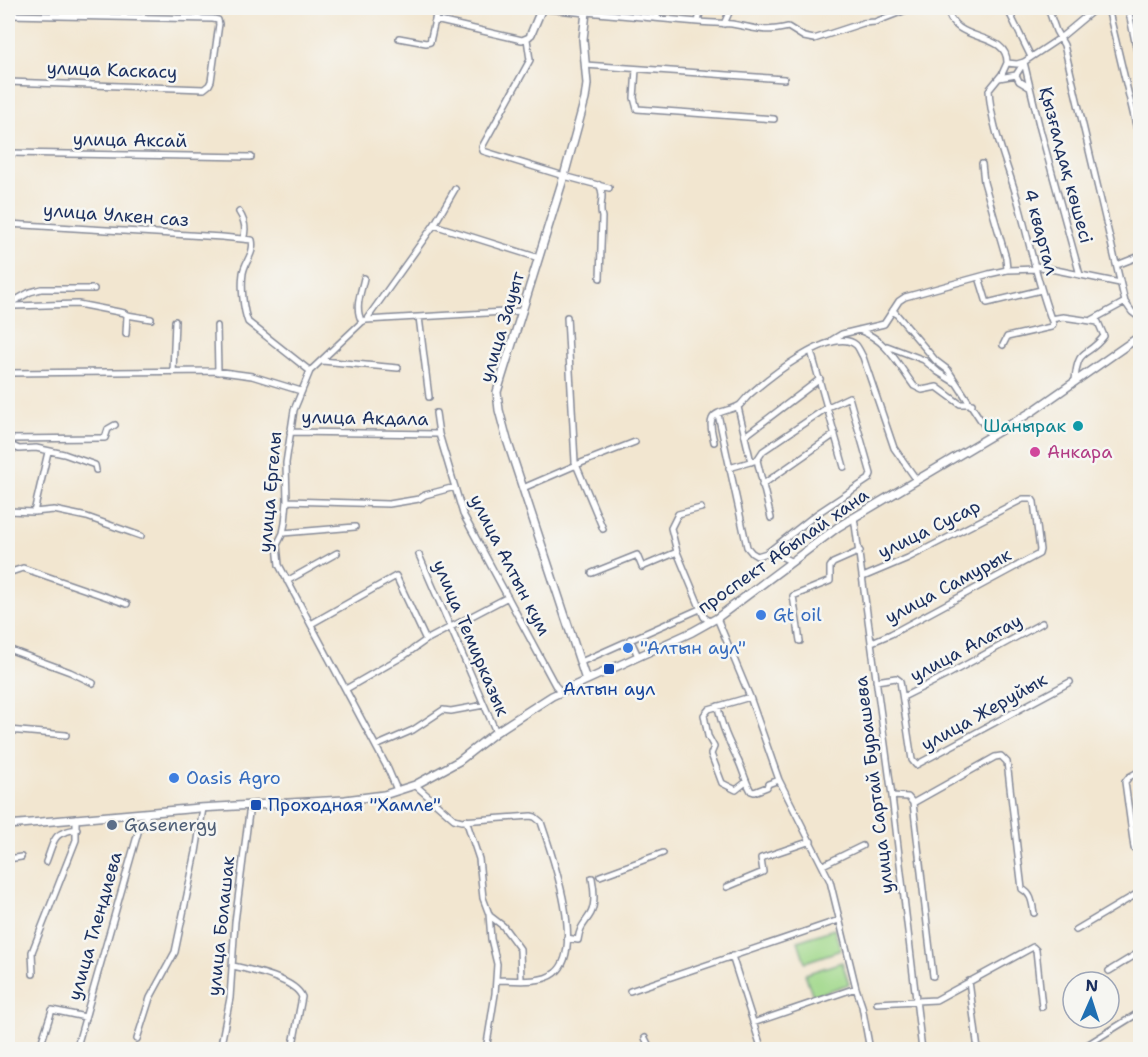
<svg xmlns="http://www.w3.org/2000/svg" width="1148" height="1057" font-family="'Shantell Sans',sans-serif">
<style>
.green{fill:#a0d88a;stroke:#5e8474;stroke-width:1.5}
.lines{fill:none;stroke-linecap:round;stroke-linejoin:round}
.street-casing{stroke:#868a97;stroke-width:8}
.secondary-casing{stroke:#868a97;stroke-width:10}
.street{stroke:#fff;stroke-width:5}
.secondary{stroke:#fff;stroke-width:7}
.culture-dot{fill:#0f9aa8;stroke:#f6f6f2;stroke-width:2}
.hotel-dot{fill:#d1479c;stroke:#f6f6f2;stroke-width:2}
.shop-dot{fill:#3f7fe0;stroke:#f6f6f2;stroke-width:2}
.transit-dot{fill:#1a4fb4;stroke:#f6f6f2;stroke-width:2}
.service-dot{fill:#5c6f8a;stroke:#f6f6f2;stroke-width:2}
.labels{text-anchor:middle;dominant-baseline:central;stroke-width:5;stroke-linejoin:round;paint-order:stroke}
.street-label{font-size:18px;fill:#1b2f5e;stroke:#f6f6f2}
.culture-label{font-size:18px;fill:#0d838f;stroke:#f6f6f2;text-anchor:end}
.hotel-label{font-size:18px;fill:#b23c85;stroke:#f6f6f2;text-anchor:start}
.shop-label{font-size:18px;fill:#366cbe;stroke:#f6f6f2;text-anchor:start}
.transit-label{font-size:18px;fill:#164399;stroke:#f6f6f2}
.service-label{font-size:18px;fill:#4e5e75;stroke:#f6f6f2;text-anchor:start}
</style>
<rect width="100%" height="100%" fill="#f6f6f2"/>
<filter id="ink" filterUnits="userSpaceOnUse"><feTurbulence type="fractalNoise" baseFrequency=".0167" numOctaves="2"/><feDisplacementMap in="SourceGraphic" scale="12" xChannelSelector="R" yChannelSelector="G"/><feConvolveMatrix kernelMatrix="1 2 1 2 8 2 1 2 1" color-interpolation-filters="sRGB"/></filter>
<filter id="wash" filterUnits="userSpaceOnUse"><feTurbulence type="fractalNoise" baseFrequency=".008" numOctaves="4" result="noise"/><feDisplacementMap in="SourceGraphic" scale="24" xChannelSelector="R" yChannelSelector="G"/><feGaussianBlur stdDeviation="1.35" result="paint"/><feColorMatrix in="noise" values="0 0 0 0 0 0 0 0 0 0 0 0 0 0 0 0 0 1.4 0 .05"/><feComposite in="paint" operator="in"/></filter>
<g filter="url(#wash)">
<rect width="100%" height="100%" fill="#f2e6d0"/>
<path class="green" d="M834,929L841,950L805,962L798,941Z
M842,962L849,984L813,996L805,974Z"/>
</g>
<g filter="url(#ink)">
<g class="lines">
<g class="street-casing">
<path id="street" d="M586,8V12L698,22L701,8
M947,8C953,45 1008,30 1007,63
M1007,8L1031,57
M1048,8L1056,31L1064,45L1125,302L1132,312L1140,318
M1108,8L1140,142
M1128,8L1140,66
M8,15L213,19L218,20L219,24L211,81L209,85L204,89L8,82
M656,18L661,8
M435,20L437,8
M698,22C709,23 721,23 732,24C756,28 762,33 788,27L804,37L814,39L863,23L875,22L911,8
M724,24L731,8
M399,38L426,43L430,42L435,20L522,40L529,37
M527,39L530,60L482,147L483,151L564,176L609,188
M1024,62L1040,129L1080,275
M585,65L784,79
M636,69L634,98L637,109L774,119
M1016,75L1019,81L1029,87
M999,78L1016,75L1023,64
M8,153L251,157
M982,164L984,182L1006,258L1007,270
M599,185C606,196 598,206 602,217L600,278
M239,212C245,221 247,229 243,239
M8,224L222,237L252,240C255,253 245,261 243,273C241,287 243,309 248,322L310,371
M434,225L539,258
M1117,265L1140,256
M1036,266L1120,283
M979,277L987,303L1041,290
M9,304L14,306L78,304L124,313L127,315L126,334
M9,304L30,292L41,289H94
M893,310L936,361L948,370L991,436
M127,315L151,319
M419,317L429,397
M567,317L575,462L603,529
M1051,319L1063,317L1098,322L1104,336C1087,359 1078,345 1075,380
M366,320L523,311
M1092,320L1125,302
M362,322C354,308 361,293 364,278
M217,326L218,372
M859,330C888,341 896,362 914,386L922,390L937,387L960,404H972
M832,340L842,334L884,324L899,301L905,297L989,274L1007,270L1036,269
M1003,345L1007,337L1051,327L1053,324C1038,286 1030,245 1019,205C1009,168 991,129 989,90L1002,74L1007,63L1017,64L1024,62L1060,38L1096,8
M887,346L924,360L938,372L954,382
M811,351L844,467
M322,361L398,368
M173,372L175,321
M8,373L215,371L252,376L301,391
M738,407L751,462
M436,413L439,434L463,514L555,685L561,692
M718,414L747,547L752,553L757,556L767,553L818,513L869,479L871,474L849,397L828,407L763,451L757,460L729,468
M290,432L439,434
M745,436L820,379
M8,439L102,438H105L108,429L115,425
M714,442C713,435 709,426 712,419C716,410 732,411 740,405C743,402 746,398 749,395C767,379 833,325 856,345C859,348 861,354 863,357L894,448L916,479
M8,444L19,449L36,448L64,454L95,465L96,470
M757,460L771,518
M762,485L835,434
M523,488L581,463L635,442
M287,501L389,504L419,499L425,495L455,487
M701,508L678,514L671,528L677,552L704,617L711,622
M8,511L34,512L54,510L87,517L141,536
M34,512L48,452
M854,517L892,796L922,1050
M283,533L355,527
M768,552H773L792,562
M419,555L496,732
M8,573L23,568L127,604
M592,573L637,555L642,567L677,552
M863,577L908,558L1023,499H1032L1034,502L1040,550L1039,554L891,634L872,642
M287,581L337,553
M717,618L750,697L779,780L830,881L856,988L862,1006L870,1050
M311,624L396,576L426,640
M630,639L638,656
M800,641L793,596L830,581V567L833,563L860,551
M8,649L70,672L93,683
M581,662L702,608
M876,681L896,678L900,681L912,760L916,765L1070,682
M346,689L405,655L426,640L508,597
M903,697L947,675L1042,623
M718,706C721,726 729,742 738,760C743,770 745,781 751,791L754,792L767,787L768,784L779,780
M8,730L66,735
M376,746L413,730L443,710L451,711L484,705
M746,782L736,790L722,783L711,754L714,747L708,736L704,715L709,709L750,697
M415,785L454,819L462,821L531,816L535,817L541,822C551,852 586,949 555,973C541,984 513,980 496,980
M397,790L388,769L279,565L277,545L283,533L285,523L287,501L286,463L294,410L310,371L362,322L366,320L434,225L455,189
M892,796L908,797L913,803
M466,820L479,859L483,898L489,914L491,939L497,964L495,994L486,1050
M1134,848L1125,782L1129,777L1140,771
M8,859L21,857
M46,862C55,840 51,833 77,829
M823,865L862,846
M600,876L663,853
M727,887L763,872L761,858L811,841
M490,916L503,926L520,949L521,980
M1076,930L1140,892
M567,938L578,940C580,925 585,924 591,913C596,903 594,889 592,878
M732,956L762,1050
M233,966C251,970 295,979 302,997L292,1050
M1109,971L1140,952
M33,974L32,952L76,840V818
M933,976L913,803L995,757L1001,756L1007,762L1022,889C1032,894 1032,903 1034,913
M969,981L978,1050
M630,991L839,920
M877,1003L936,1000L1033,947L1036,950L1042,1007
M753,1023L856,988
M645,1038L651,1050
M137,1039L150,998L175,952L196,852L203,808
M39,1050L52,1010L85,1017
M76,1050L139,829L148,813
M220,1050L230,998L235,922L250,805
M1079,1050L1140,1012"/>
</g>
<g class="secondary-casing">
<path id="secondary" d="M547,8L586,12L583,39L587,84L585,99L564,176L497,392L499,410L507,440L586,680
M531,34L542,8
M8,825L199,808L345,800L384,795L415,785L459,761L496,732L552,696L692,632L717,618L838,527L1033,411L1140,336"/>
</g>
<use href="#street" class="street"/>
<use href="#secondary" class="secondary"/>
</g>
</g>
<circle class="culture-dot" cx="1078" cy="426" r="6"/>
<circle class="hotel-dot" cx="1035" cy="452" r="6"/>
<g class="shop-dot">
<circle cx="761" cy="615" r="6"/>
<circle cx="628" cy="648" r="6"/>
<circle cx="174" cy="778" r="6"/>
</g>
<g class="transit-dot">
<rect x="603" y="663" width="12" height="12" rx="3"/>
<rect x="250" y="799" width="12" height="12" rx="3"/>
</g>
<circle class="service-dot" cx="112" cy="825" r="6"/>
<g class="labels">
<g class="street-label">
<text transform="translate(112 70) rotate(2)">улица Каскасу</text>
<text transform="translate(130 140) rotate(1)">улица Аксай</text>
<text transform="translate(1066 165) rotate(75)">Қызғалдақ көшесі</text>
<text transform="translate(116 215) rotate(4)">улица Улкен саз</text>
<text transform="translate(1041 232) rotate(75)">4 квартал</text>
<text transform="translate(502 327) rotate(-73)">улица Зауыт</text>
<text transform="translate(365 418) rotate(1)">улица Акдала</text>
<text transform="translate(270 492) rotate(-85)">улица Ергелы</text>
<text transform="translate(929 529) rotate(-26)">улица Сусар</text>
<text transform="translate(783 551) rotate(-35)">проспект Абылай хана</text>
<text transform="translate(510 565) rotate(63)">улица Алтын кум</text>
<text transform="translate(948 586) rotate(-28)">улица Самурык</text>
<text transform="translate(471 638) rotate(67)">улица Темирказык</text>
<text transform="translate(966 648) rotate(-28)">улица Алатау</text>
<text transform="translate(984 712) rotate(-29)">улица Жеруйык</text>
<text transform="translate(874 785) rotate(-97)">улица Сартай Бурашева</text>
<text transform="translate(95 926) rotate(-74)">улица Тлендиева</text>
<text transform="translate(221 926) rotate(-84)">улица Болашак</text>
</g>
<g class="culture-label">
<text x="1066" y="426">Шанырак</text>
</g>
<g class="hotel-label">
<text x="1047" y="452">Анкара</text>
</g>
<g class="shop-label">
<text x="773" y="615">Gt oil</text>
<text x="640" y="648">"Алтын аул"</text>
<text x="186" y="778">Oasis Agro</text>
</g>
<g class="transit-label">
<text x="609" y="689">Алтын аул</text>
<text x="268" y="805" text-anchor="start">Проходная "Хамле"</text>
</g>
<g class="service-label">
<text x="124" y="825">Gasenergy</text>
</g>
</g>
<rect width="1148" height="1057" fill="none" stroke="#f6f6f2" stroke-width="30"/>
<g transform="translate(1091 1000) rotate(3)"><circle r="28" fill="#f6f6f2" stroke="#9ea6b7" stroke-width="1.5"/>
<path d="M0-4.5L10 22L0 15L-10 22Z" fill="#1f6fb2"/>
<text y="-9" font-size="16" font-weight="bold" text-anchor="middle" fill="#1b2f5e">N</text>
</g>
</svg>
